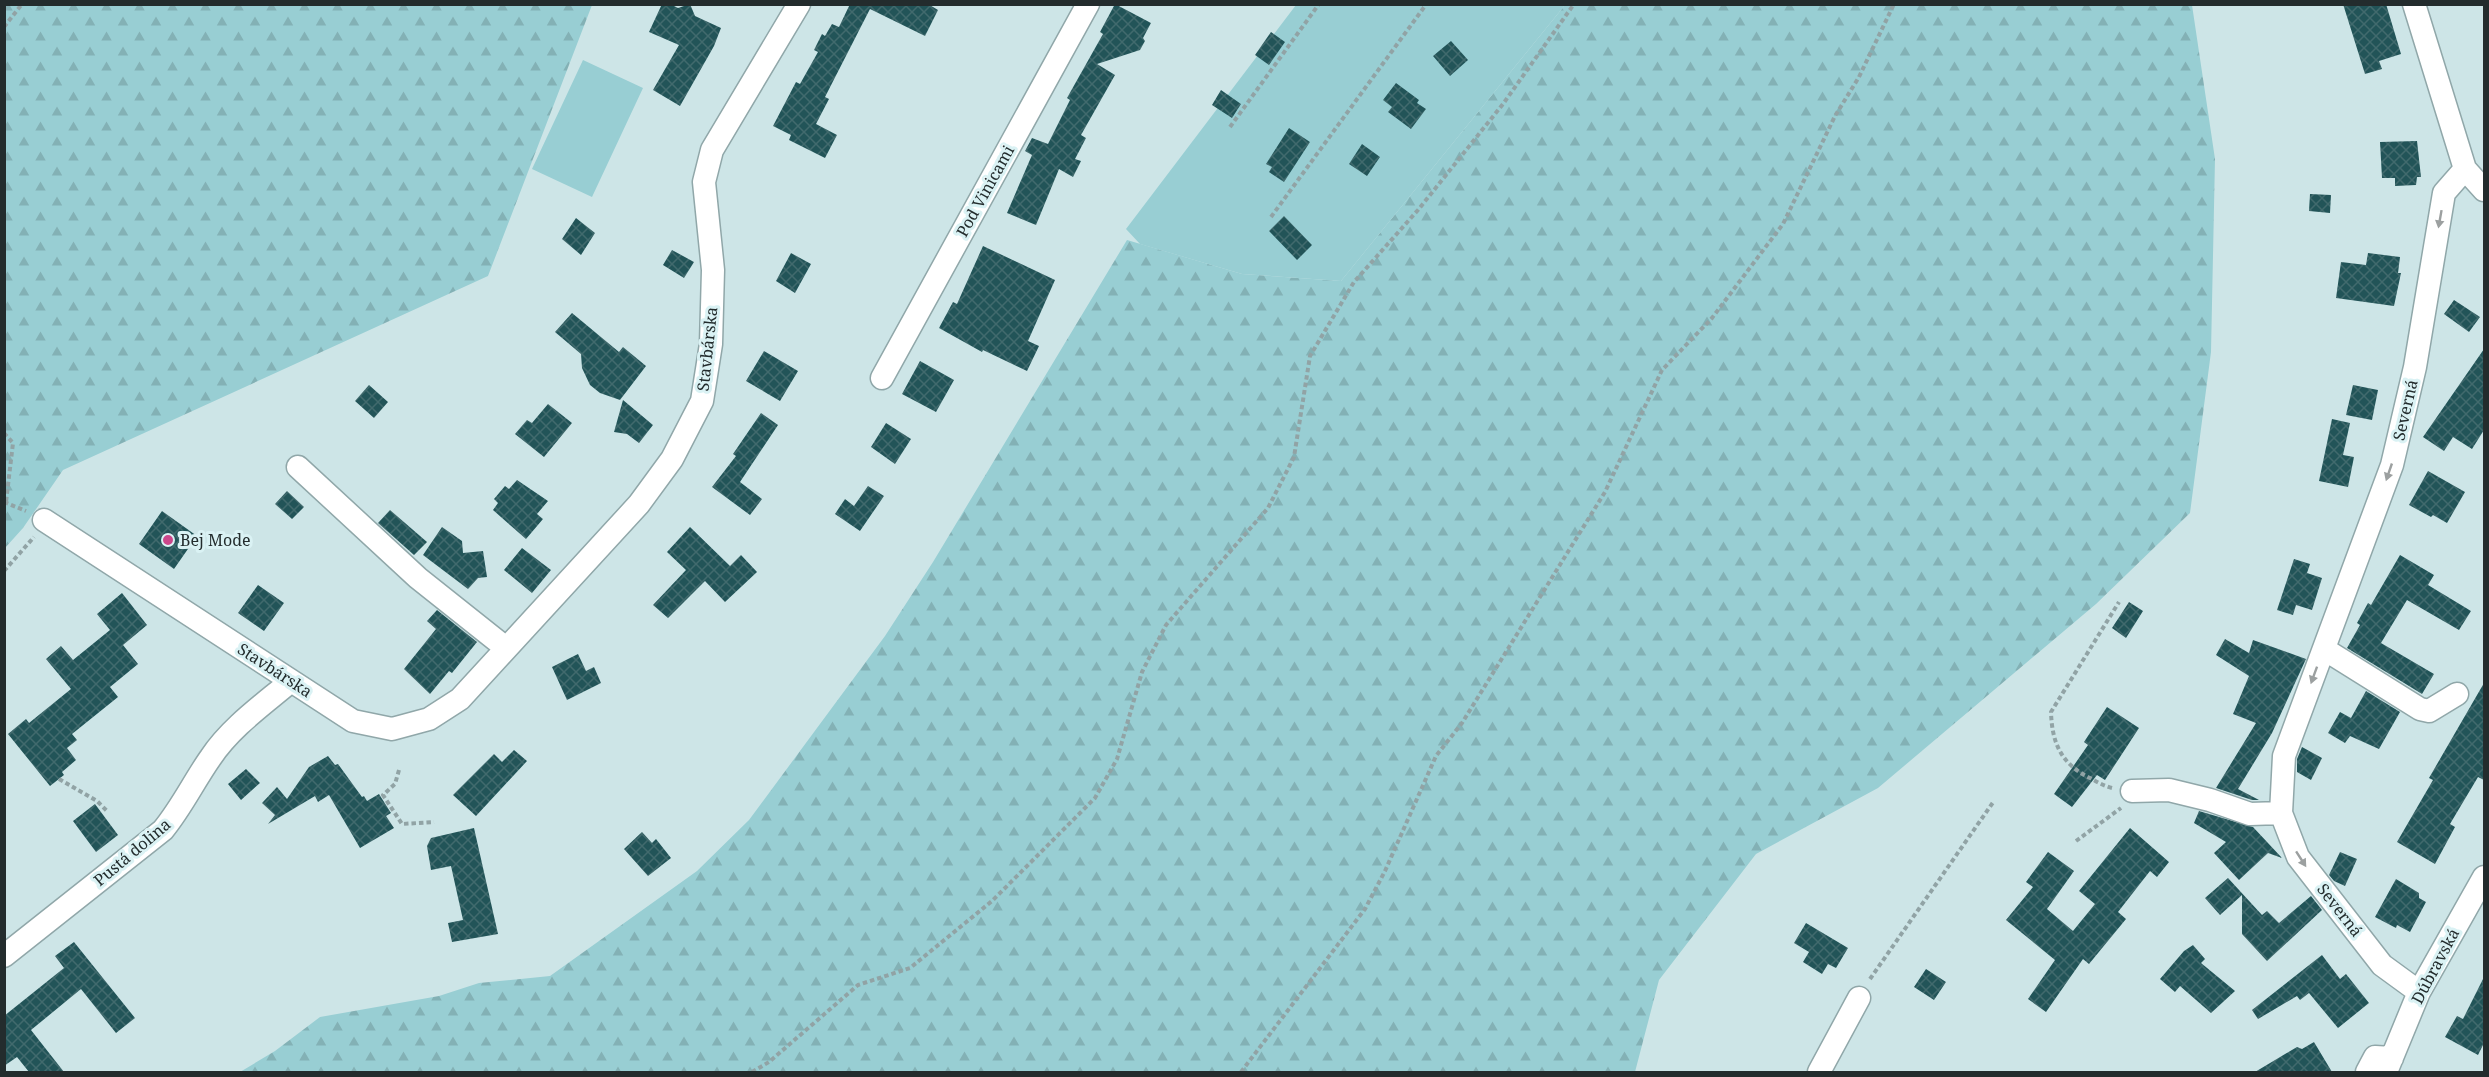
<svg xmlns="http://www.w3.org/2000/svg" width="2489" height="1077" font-family="'Noto Serif',serif">
<style>
.forest{fill:url(#forest-firs)}
.garden{fill:#98ced3}
.building{fill:url(#building-cross-hatch)}
.lines{fill:none;stroke-linecap:round;stroke-linejoin:round}
.minor-casing{stroke:#90a7a9;stroke-width:25}
.path{stroke:#91a3a5;stroke-width:4;stroke-dasharray:4.5 3;stroke-linecap:butt}
.minor{stroke:#fff;stroke-width:22}
.oneway{fill:#9ca0a0}
.poi-dot{fill:#cb478b;stroke:#daf2f4;stroke-width:2}
.labels{text-anchor:middle;dominant-baseline:central;stroke-width:6;stroke-linejoin:round;paint-order:stroke}
.street-label{font-size:16px;fill:#232c2d;stroke:#daf2f4}
.poi-label{font-size:16px;fill:#232c2d;stroke:#daf2f4;text-anchor:start}
</style>
<defs>
<pattern id="forest-firs" width="22" height="20" patternUnits="userSpaceOnUse" patternTransform="scale(1.5)"><rect width="22" height="20" fill="#98ced3"/><path d="M5 1l3.5 6h-7zM16 11l3.5 6h-7z" fill="#83b1b5"/></pattern>
<pattern id="building-cross-hatch" width="8" height="8" patternUnits="userSpaceOnUse" patternTransform="scale(1.5)"><rect width="8" height="8" fill="#225458"/><path d="M0 0l8 8M0 8l8-8" fill="none" stroke="#416a6d"/></pattern>
</defs>
<rect width="100%" height="100%" fill="#cde5e7"/>
<path class="forest" d="M5,4H592V5L488,276L63,470L23,528L5,548Z
M1565,5H2192L2215,159L2211,352L2190,513L2096,604L1878,788L1756,854L1659,980L1635,1072H240L275,1051L320,1017L439,996L479,983L550,976L697,871L749,820L885,636L933,562L1127,240L1242,274L1341,281Z"/>
<path class="garden" d="M1296,5H1565L1341,281L1242,274L1140,244L1126,229Z
M583,60L643,88L592,197L532,169Z"/>
<path class="building" d="M662,4H670L678,8L690,4L695,16L721,28L714,46L680,106L653,90L679,45L649,32Z
M850,4H928L938,10L925,36L870,9L825,97L829,99L816,124L837,135L825,158L789,140L791,135L773,126L796,82L800,84L818,52L814,50L822,34L825,36L832,24L839,27Z
M1115,4L1151,23L1143,38L1145,41L1140,50L1097,64L1115,75L1081,135L1086,138L1075,159L1081,161L1073,177L1059,169L1036,225L1007,213L1032,155L1025,151L1032,138L1048,144L1070,100L1067,98L1103,34L1100,32Z
M2343,4H2386L2401,54L2379,61L2382,69L2365,74Z
M1271,32L1285,42L1269,65L1255,55Z
M1451,41L1468,60L1450,76L1433,56Z
M1396,83L1419,100L1417,103L1426,109L1411,129L1388,112L1392,107L1383,100Z
M1221,90L1241,104L1232,118L1212,105Z
M1289,128L1310,142L1284,182L1269,172L1272,167L1266,164Z
M2417,141L2421,177H2417L2416,185L2395,186V178H2382L2380,142Z
M1362,144L1380,157L1367,176L1349,164Z
M2310,194L2331,195L2330,213L2309,211Z
M1284,216L1312,245L1297,260L1269,231Z
M576,218L595,233L581,255L562,239Z
M983,246L1055,280L1028,341L1039,346L1027,371L983,350L982,352L939,328L953,302L957,304Z
M672,250L694,262L684,278L663,265Z
M791,253L811,264L795,293L776,281Z
M2368,253L2400,257L2398,273H2401L2394,306L2336,298L2341,262L2366,265Z
M2454,300L2480,317L2469,332L2444,314Z
M572,313L619,352L623,347L646,366L620,400L600,393L590,385L582,368L581,354L555,332Z
M2484,349V430L2472,449L2453,437L2444,451L2423,437Z
M764,351L798,371L780,401L746,381Z
M920,361L954,380L936,412L902,394Z
M369,385L388,402L374,418L355,401Z
M2353,385L2378,390L2372,420L2346,415Z
M623,400L653,425L639,443L627,434L614,432Z
M548,404L572,423L544,457L515,434L527,420L532,423Z
M761,413L778,425L740,482L762,499L750,515L712,487L736,456L733,454Z
M2332,419L2350,423L2343,455L2354,457L2348,487L2319,481Z
M886,423L911,439L895,464L871,447Z
M2428,471L2465,492L2447,523L2433,515L2431,517L2409,505Z
M517,480L548,501L537,514L543,519L526,539L493,510L498,503L494,499L505,486L509,489Z
M868,486L884,496L860,531L835,514L845,499L854,506Z
M287,491L304,507L292,519L275,504Z
M390,510L427,542L414,555L378,523Z
M162,511L197,536L174,569L139,544Z
M442,527L462,541L463,553L483,551L487,577L478,578L468,589L423,555Z
M690,527L730,566L741,555L757,572L725,602L705,581L668,618L653,605L686,570L667,552Z
M522,548L551,570L532,593L504,570Z
M2400,555L2434,575L2428,585L2471,611L2459,630L2407,600L2381,643L2434,674L2422,694L2347,648L2360,625L2357,623L2368,603L2371,605Z
M2294,559L2310,564L2307,573L2322,578L2312,610L2296,605L2293,615L2277,610Z
M258,585L284,603L264,631L238,613Z
M122,593L147,625L123,645L138,664L110,687L118,697L72,734L77,740L67,748L76,760L62,772L64,775L50,786L8,734L26,719L29,723L71,689L46,659L61,646L73,660L110,630L97,614Z
M2129,602L2143,611L2126,638L2112,628Z
M437,610L477,642L452,673L449,671L430,694L404,669L436,629L427,621Z
M2225,639L2249,653L2253,640L2306,659L2272,733L2238,789L2259,800H2252L2216,788L2256,723L2233,714L2249,676L2216,655Z
M578,654L586,671L594,667L601,683L567,700L552,667Z
M2484,683V780L2478,777L2450,824L2455,827L2435,864L2397,842L2433,780L2429,778Z
M2366,691L2400,712L2379,749L2350,736L2345,743L2328,733L2340,712L2351,718Z
M2107,707L2139,728L2105,780L2097,775L2072,807L2054,794L2088,745L2084,742Z
M2302,747L2322,758L2311,780L2297,772V759Z
M514,750L527,761L476,816L453,795L494,754L502,762Z
M328,756L335,765L338,764L362,797L364,796L367,801L379,794L391,813L386,816L394,828L360,848L329,795L318,802L315,796L268,824L275,815L262,803L277,787L287,799L309,767Z
M246,769L260,783L241,800L228,784Z
M95,804L118,835L96,852L73,821Z
M2199,811L2253,827L2282,858L2268,853L2239,880L2214,853L2226,842L2194,823Z
M474,828L498,934L452,942L448,923L463,920L451,866L431,870L427,846L431,838Z
M2130,828L2169,862L2157,877L2150,871L2118,912L2126,919L2089,964L2083,959L2046,1012L2028,999L2055,960L2006,920L2033,887L2026,882L2048,852L2074,871L2047,909L2073,931L2095,904L2079,891Z
M642,832L652,843L656,839L671,858L648,876L624,849Z
M2340,852L2357,859L2345,886L2334,881L2329,875Z
M2228,878L2262,915L2267,911L2279,923L2311,896L2322,910L2267,961L2242,934V895L2220,915L2205,898Z
M2396,879L2419,893V898L2426,902L2410,932L2397,925L2396,928L2375,917Z
M1806,923L1848,948L1836,968L1828,964L1822,974L1803,962L1809,952L1794,943Z
M74,942L135,1018L116,1033L81,989L31,1030L64,1072H29L17,1057L4,1066V1016L64,968L55,956Z
M2193,945L2205,959L2201,963L2235,991L2211,1013L2180,986L2175,992L2160,979L2184,951Z
M2322,955L2340,979L2346,974L2369,1003L2338,1028L2309,993L2300,1000L2297,996L2258,1019L2252,1010Z
M1926,969L1946,982L1934,1000L1914,987Z
M2484,977V1043L2478,1055L2445,1037L2457,1016L2463,1019Z
M2314,1042L2332,1072H2255L2297,1047L2302,1049Z"/>
<g class="lines">
<g class="minor-casing">
<path id="minor" d="M2414,4L2465,169L2484,190
M882,378L1088,4
M298,467L418,578L506,648
M44,520L353,721L392,729L429,719L460,699L639,504L672,459L702,401L711,344L713,270L704,182L712,150L799,4
M2324,649L2420,709L2429,711L2457,694
M2132,791L2169,790L2210,800L2250,814L2281,813
M4,956L163,830C182,807 194,781 211,757C231,727 264,704 291,681
M2419,992L2382,965L2298,857L2281,813L2284,756L2392,465L2415,367L2444,193L2465,169
M1819,1072L1859,998
M2367,1072L2375,1057L2392,1058
M2386,1072L2419,992L2484,877"/>
</g>
<path class="path" d="M4,27L22,4
M1230,127L1319,4
M1271,217L1425,6L1423,4
M4,433L13,443L6,502
M4,502L26,511
M4,571L34,537
M399,770L395,784L383,795L402,824L434,822
M59,779L97,801L108,812
M2112,788C2104,786 2097,782 2090,778C2061,764 2052,743 2051,712L2119,602
M2076,841L2121,808
M1870,979L1994,801
M752,1072L769,1062L858,985L910,968L992,901L1095,798L1117,759L1142,672L1166,625L1268,508L1294,457L1310,356L1354,282L1418,210L1503,104L1574,4
M1241,1072L1365,909L1385,871L1436,756L1462,723L1605,492L1662,370L1712,318L1783,224L1835,116L1859,77L1894,4"/>
<use href="#minor" class="minor"/>
</g>
<defs><path id="oneway-solid" d="M-6-.8H1V-3.2L6.5 0L1 3.2V.8H-6Z" transform="scale(1.5)"/></defs>
<g class="oneway">
<use href="#oneway-solid" transform="translate(2440 219) rotate(100)"/>
<use href="#oneway-solid" transform="translate(2389 472) rotate(109)"/>
<use href="#oneway-solid" transform="translate(2314 675) rotate(110)"/>
<use href="#oneway-solid" transform="translate(2301 859) rotate(57)"/>
</g>
<circle class="poi-dot" cx="168" cy="540" r="6"/>
<g class="labels">
<g class="street-label">
<text transform="translate(985 191) rotate(-61)">Pod Vinicami</text>
<text transform="translate(707 349) rotate(-84)">Stavbárska</text>
<text transform="translate(2405 410) rotate(-77)">Severná</text>
<text transform="translate(275 670) rotate(33)">Stavbárska</text>
<text transform="translate(132 852) rotate(-40)">Pustá dolina</text>
<text transform="translate(2340 910) rotate(52)">Severná</text>
<text transform="translate(2435 966) rotate(-62)">Dúbravská</text>
</g>
<g class="poi-label">
<text x="180" y="540">Bej Mode</text>
</g>
</g>
<rect width="2489" height="1077" fill="none" stroke="#232c2d" stroke-width="12"/>
</svg>
